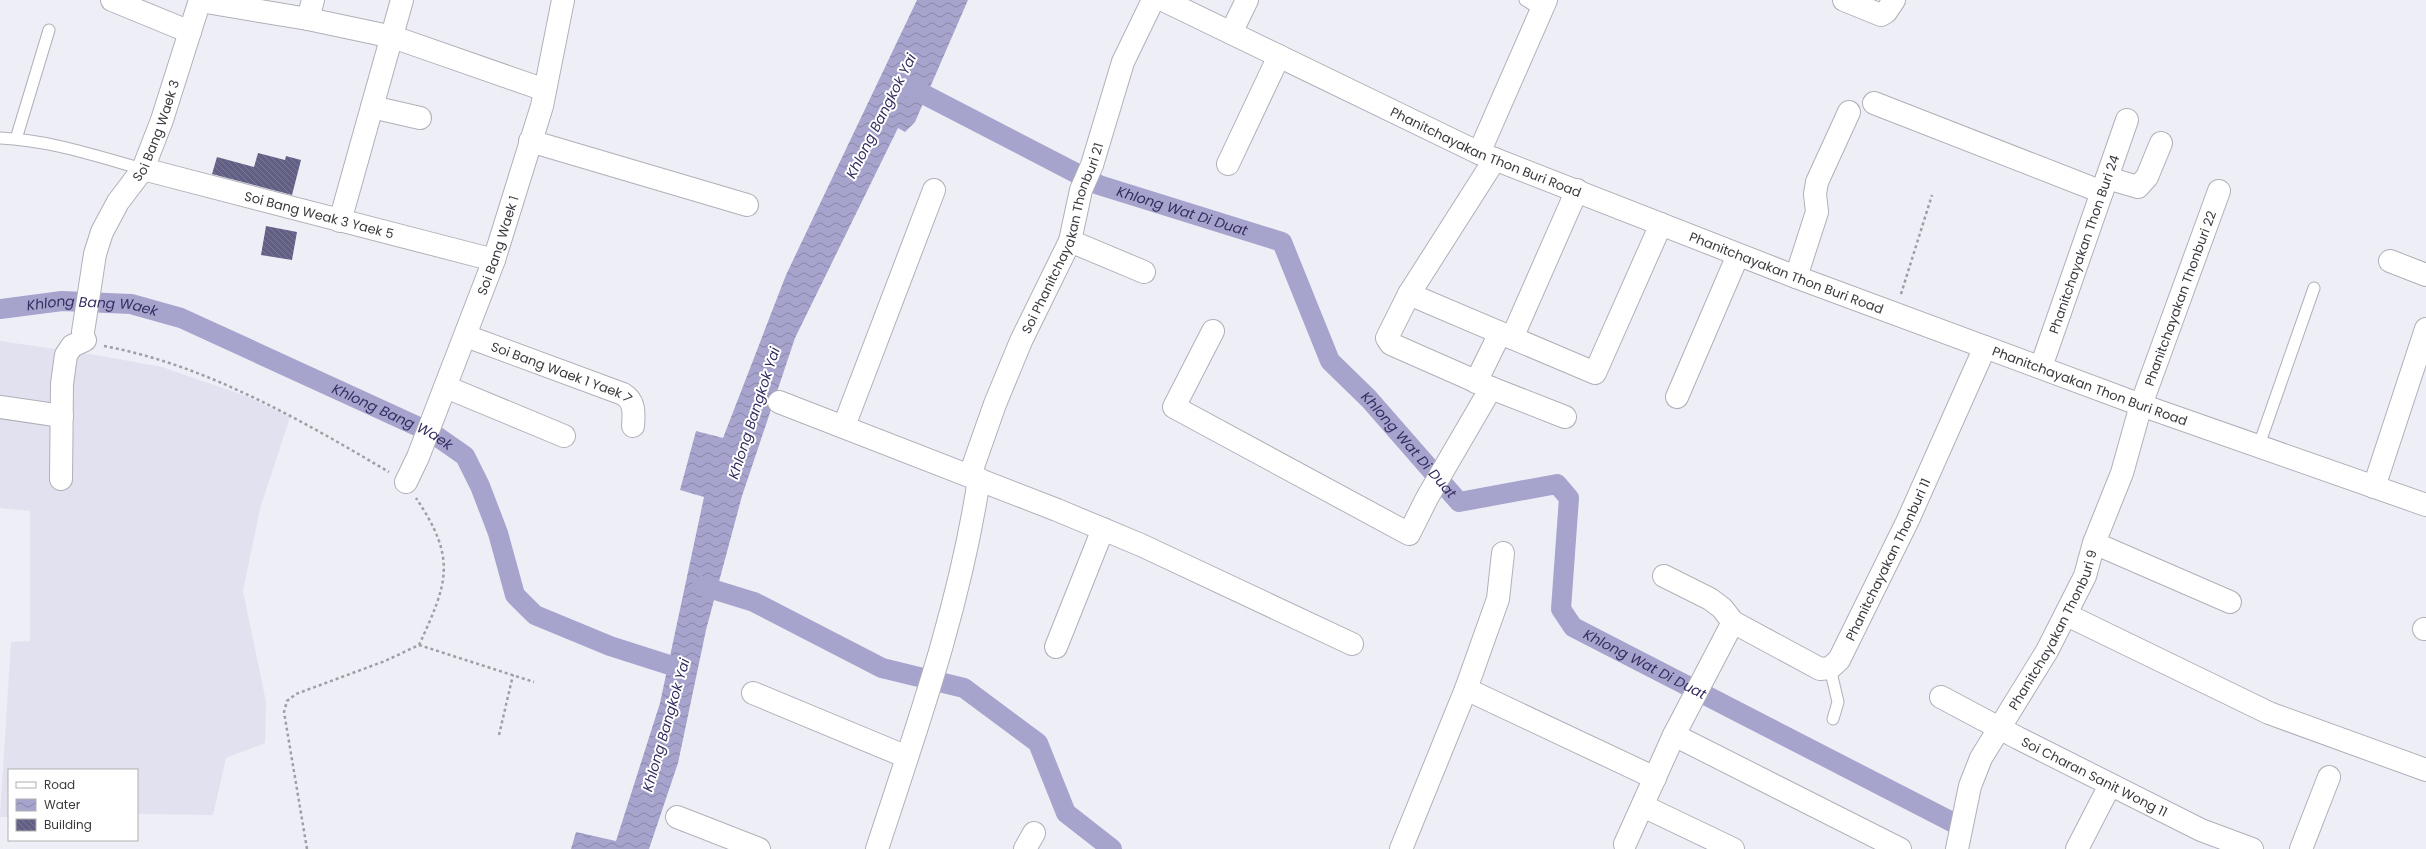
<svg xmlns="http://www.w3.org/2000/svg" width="2426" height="849" font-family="Poppins,sans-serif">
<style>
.built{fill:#e1e1f0}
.water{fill:url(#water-waves)}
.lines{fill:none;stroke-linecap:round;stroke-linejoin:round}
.canal{stroke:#a6a4cd;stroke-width:20}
.building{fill:url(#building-back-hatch)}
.lane-casing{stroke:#b0b0b9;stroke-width:13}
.street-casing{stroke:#b0b0b9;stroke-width:24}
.secondary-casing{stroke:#b0b0b9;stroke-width:24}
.path{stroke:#9e9ea5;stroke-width:2.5;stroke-dasharray:3 3;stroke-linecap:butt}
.lane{stroke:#fff;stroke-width:11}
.street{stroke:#fff;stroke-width:22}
.secondary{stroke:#fff;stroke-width:22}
.labels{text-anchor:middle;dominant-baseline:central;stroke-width:4;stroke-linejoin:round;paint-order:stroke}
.street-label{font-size:13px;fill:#3a3a3e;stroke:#fff}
.water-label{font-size:14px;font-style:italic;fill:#342d61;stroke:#fff}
</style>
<defs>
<pattern id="water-waves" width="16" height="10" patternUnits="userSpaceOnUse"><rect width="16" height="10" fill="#a6a4cd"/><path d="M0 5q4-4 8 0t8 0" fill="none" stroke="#8887a8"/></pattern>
<pattern id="building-back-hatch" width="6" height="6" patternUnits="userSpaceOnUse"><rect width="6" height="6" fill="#625f85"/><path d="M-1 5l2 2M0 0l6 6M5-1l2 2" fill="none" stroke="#7a7895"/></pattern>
</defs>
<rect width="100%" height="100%" fill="#eeeef7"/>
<path class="built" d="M0,341L96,355L162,367L246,396L290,417L260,509L243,591L266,702L265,743L226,758L213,815L137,814V770H9V817H0L11,642L30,641V511L0,508Z"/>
<path class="water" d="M917,0H968L915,122L905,132L898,128L795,338L742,496L706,630L678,763L649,849H571L576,832L616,841L660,703L704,497L680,490L696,431L723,438L786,275Z"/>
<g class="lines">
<g class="canal">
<path id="s1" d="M902,83L1099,185L1282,242L1330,361L1369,399L1459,502L1557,484L1569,498L1561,609L1573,627L1954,823"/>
<path id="s2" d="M0,309L62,301L131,304L181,318L432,433L465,456L480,486L498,533L515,595L535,615L610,646L682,669"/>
<path d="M702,586L754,602L882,668L964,688L1038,743L1066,813L1112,849"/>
</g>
</g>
<path class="building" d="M258,153L285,160L286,156L301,160L292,195L212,174L217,157L254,167Z
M266,226L297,232L292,260L261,255Z"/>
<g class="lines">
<g class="lane-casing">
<path id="lane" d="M1525,0L1541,10
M0,138C49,140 96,156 143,169
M16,139L49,30
M2259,445L2314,288
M1830,668L1838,702L1833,719"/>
</g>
<g class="street-casing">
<g id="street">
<path d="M112,0L190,32"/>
<path d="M1844,0L1881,15L1886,12L1894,0"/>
<path d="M200,1L308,19L393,37L545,90"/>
<path d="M308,19L313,0"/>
<path d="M1231,33L1247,0"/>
<path d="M1874,103L2102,192"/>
<path d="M372,107L420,118"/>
<path d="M530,141L747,205"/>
<path d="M1479,153L1546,0"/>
<path d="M1495,159L1409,294L1387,338L1391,344L1491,388L1565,417"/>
<path d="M1228,164L1279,56"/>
<path id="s3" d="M143,169L494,260"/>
<path d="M2107,178L2138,187L2147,177L2161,143"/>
<path d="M340,221L402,0"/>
<path d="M1070,241L1144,272"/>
<path d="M2390,261L2426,275"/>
<path d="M1796,277L1817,212L1815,194L1817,182L1849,112"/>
<path d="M1409,294L1595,373L1661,224"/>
<path d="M1213,331L1174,407L1409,534L1427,498L1491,388"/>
<path id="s4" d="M83,332L95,254L102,232L118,202L143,169L162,120L200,0"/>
<path id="s5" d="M466,336L623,394C635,401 634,413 633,426"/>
<path d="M1512,338L1577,190"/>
<path id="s6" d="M2041,367L2127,120"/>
<path d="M1476,382L1500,333"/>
<path d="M446,387L564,436"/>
<path d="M1677,397L1738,255"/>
<path d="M779,402L1057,510L1141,545L1352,644"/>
<path d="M0,407L62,416"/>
<path d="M844,426L934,190"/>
<path id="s7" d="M970,475L995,404L1021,341L1070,241L1081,190L1092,165L1123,62L1153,0"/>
<path d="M61,479L62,384L66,355L72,346L85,340"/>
<path id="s8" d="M406,482L418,457L494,260L542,106L563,0"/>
<path d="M2374,487L2426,329"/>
<path d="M2094,543L2230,602"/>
<path id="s9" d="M1664,576L1710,599L1722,608L1733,622L1820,669L1830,668L1839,660L1908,520L1985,347"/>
<path d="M2067,615L2269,713L2426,770"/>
<path d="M2424,629H2426"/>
<path d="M1056,647L1103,529"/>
<path d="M1466,689L1655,778"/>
<path d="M753,693L907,757"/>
<path id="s10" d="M1941,697L2018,738L2201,830L2252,849"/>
<path d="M1674,735L1900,849"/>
<path d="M1643,806L1733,849"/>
<path d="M677,817L759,849"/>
<path d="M1625,844L1674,735L1733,622"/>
<path d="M877,849C917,727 960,606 979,479"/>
<path d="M1025,849L1034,833"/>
<path d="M1401,849L1466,689L1498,599L1503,553"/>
<path id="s11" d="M1957,849L1970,786L1981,758L2047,651L2085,576L2094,543L2122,473L2141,405L2219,191"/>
<path d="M2077,849L2110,785"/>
<path d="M2301,849L2329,777"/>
</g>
</g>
<g class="secondary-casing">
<g id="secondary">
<path id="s12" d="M1163,0L1479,153L1796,277L2141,405L2426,505"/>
</g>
</g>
<path class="path" d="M1901,294L1932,195
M104,346C206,365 301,420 389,472
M419,645L534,682
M499,735L513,675
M307,849L284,712L287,701L296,694L385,661L419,645C448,582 457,559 416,498"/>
<use href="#lane" class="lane"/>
<use href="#street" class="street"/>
<use href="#secondary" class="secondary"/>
</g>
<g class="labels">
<g class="street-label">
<text stroke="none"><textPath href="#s4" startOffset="218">Soi Bang Waek 3</textPath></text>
<text stroke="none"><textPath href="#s12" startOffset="357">Phanitchayakan Thon Buri Road</textPath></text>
<text stroke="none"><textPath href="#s3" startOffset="182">Soi Bang Weak 3 Yaek 5</textPath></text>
<text stroke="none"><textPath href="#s7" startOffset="255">Soi Phanitchayakan Thonburi 21</textPath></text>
<text stroke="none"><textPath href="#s6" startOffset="130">Phanitchayakan Thon Buri 24</textPath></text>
<text stroke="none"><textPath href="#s8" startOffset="254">Soi Bang Waek 1</textPath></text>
<text stroke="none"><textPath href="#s12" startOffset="681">Phanitchayakan Thon Buri Road</textPath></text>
<text stroke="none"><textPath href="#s11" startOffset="598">Phanitchayakan Thonburi 22</textPath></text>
<text stroke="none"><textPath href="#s5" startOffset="102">Soi Bang Waek 1 Yaek 7</textPath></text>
<text stroke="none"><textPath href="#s12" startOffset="1005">Phanitchayakan Thon Buri Road</textPath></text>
<text stroke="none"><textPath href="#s9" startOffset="317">Phanitchayakan Thonburi 11</textPath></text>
<text stroke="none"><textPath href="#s11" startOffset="242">Phanitchayakan Thonburi 9</textPath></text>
<text stroke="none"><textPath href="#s10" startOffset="173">Soi Charan Sanit Wong 11</textPath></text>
</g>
<g class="water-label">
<text transform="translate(881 116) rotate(-63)">Khlong Bangkok Yai</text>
<text stroke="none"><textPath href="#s1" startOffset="309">Khlong Wat Di Duat</textPath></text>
<text stroke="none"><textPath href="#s2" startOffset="93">Khlong Bang Waek</textPath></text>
<text transform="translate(754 413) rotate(-72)">Khlong Bangkok Yai</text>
<text stroke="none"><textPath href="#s2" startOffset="417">Khlong Bang Waek</textPath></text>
<text stroke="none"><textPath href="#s1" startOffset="657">Khlong Wat Di Duat</textPath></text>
<text stroke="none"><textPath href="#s1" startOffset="1065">Khlong Wat Di Duat</textPath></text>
<text transform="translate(666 725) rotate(-74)">Khlong Bangkok Yai</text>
</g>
</g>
<rect x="8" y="769" width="130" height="72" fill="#ffffff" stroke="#b0b0b2"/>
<rect x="16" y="782" width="20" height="6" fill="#ffffff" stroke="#b0b0b2"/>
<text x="44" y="789" font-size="12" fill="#3a3a3e">Road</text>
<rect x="16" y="799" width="20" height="12" fill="url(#water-waves)" stroke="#b0b0b2"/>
<text x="44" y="809" font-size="12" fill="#3a3a3e">Water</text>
<rect x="16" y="819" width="20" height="12" fill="url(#building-back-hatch)" stroke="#b0b0b2"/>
<text x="44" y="829" font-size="12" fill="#3a3a3e">Building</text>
</svg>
